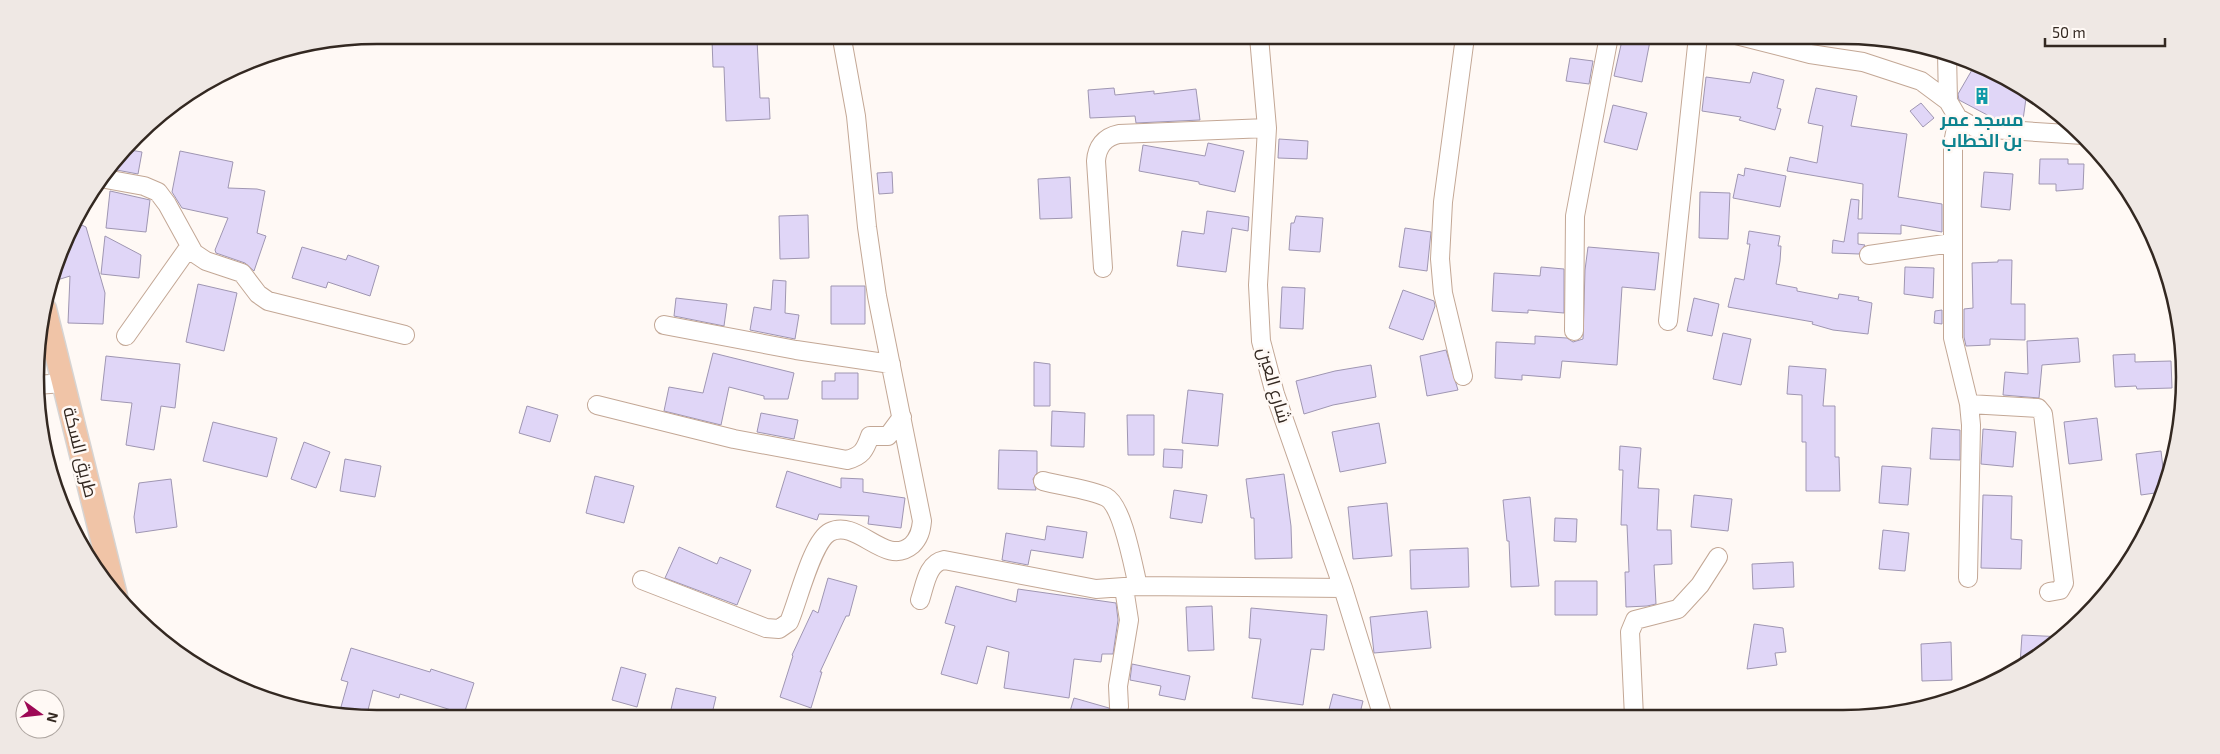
<svg xmlns="http://www.w3.org/2000/svg" width="2220" height="754" font-family="'Exo 2',Cairo,sans-serif">
<style>
.building{fill:#e0d6f7;stroke:#9f96b2}
.lines{fill:none;stroke-linecap:round;stroke-linejoin:round}
.minor-casing{stroke:#c3a795;stroke-width:20}
.major-casing{stroke:#d6d4d3;stroke-width:25}
.minor{stroke:#fff;stroke-width:18}
.major{stroke:#f0c4a7;stroke-width:22}
.labels{text-anchor:middle;dominant-baseline:central;stroke-width:5;stroke-linejoin:round;paint-order:stroke}
.culture-label{font-size:18px;font-weight:bold;fill:#0d838f;stroke:#fff9f5}
.street-label{font-size:18px;fill:#332821;stroke:#fff9f5}
.rim{fill:none;stroke:#332821;stroke-width:2.5}
</style>
<rect width="100%" height="100%" fill="#fff9f5"/>
<path class="building" d="M1623,36H1651L1642,82L1614,76Z
M712,40H757L760,98H769L770,119L726,121L724,67H713Z
M1570,58L1593,61L1589,84L1566,81Z
M1976,63L1994,70L2027,91L2023,120L1993,118L1959,100L1958,94Z
M1753,72L1784,80L1777,108L1781,109L1775,130L1739,120L1741,117L1702,111L1706,77L1750,83Z
M1114,88L1115,95L1154,91V94L1196,89L1200,120L1136,123L1135,116L1090,118L1088,90Z
M1816,88L1857,96L1851,126L1907,134L1898,197L1942,204V232L1901,225V234L1858,233V244L1865,245L1859,254L1832,253L1833,240L1844,242L1851,199L1859,200L1858,219H1862L1863,184L1787,171L1790,157L1817,163L1823,126L1808,123Z
M1921,103L1934,118L1923,127L1910,111Z
M1613,105L1647,113L1637,150L1604,142Z
M1279,139L1308,141L1307,159L1278,158Z
M1208,143L1244,151L1235,192L1199,184V182L1139,171L1143,145L1205,156Z
M124,149L142,152L138,174L106,168Z
M180,151L233,162L228,188L257,189L265,191L257,233L266,236L254,271L245,263L216,253L215,250L228,218L182,208L172,192Z
M2040,159H2068V164H2084L2083,189L2056,191V184H2039Z
M1745,168L1786,176L1780,207L1733,198L1738,174L1744,176Z
M892,172L893,193L879,194L877,173Z
M1984,172L2013,174L2010,210L1981,207Z
M1070,177L1072,218L1040,219L1038,179Z
M110,191L150,200L146,232L106,228Z
M1700,192L1730,193L1728,239L1699,238Z
M1207,211L1249,217L1248,231L1232,228L1226,272L1177,266L1182,231L1204,234Z
M808,215L809,258L780,259L779,216Z
M1296,216L1323,218L1320,252L1289,250L1291,223H1294Z
M73,221L86,227L105,293L103,324L68,323L70,276L54,281Z
M1405,228L1431,232L1427,271L1399,267Z
M1749,231L1780,236L1778,246H1781L1780,261L1776,284L1797,288V291L1838,299L1839,294L1859,297L1858,300L1872,303L1868,334L1833,330L1812,324L1813,322L1728,307L1735,278L1744,280L1750,244H1747Z
M105,236L141,255L139,278L101,274Z
M302,247L346,260L348,255L379,266L370,296L328,282L326,288L292,278Z
M1588,247L1659,253L1655,290L1622,287L1617,365L1562,361L1560,378L1522,375V380L1495,378L1496,342L1535,344V336L1567,338L1573,342L1583,339L1585,270Z
M1998,260H2012L2011,304H2025V340L1990,339V345L1966,346L1964,337V309L1973,308L1972,263L1998,262Z
M1541,267L1564,269V313L1528,310V313L1492,311L1494,273L1540,276Z
M1905,267L1934,268L1933,298L1904,294Z
M773,280L786,281L785,313L799,315L795,339L750,330L754,307L771,310Z
M198,284L237,293L224,351L186,342Z
M831,286H865V324H831Z
M1282,287L1305,288L1303,329L1280,328Z
M1403,290L1434,301L1435,306L1423,340L1389,328Z
M676,298L727,304L724,326L674,316Z
M1694,298L1719,304L1712,336L1687,331Z
M1942,310V324L1934,323L1935,311Z
M1723,333L1751,339L1741,385L1713,379Z
M2078,338L2080,362L2042,365L2039,398L2003,395L2005,372L2028,374L2027,341Z
M1446,350L1458,390L1427,396L1420,356Z
M713,353L794,373L788,399H764V396L729,387L721,425L664,411L669,387L703,393Z
M2135,354V362L2171,361L2172,388L2137,389L2136,386L2115,387L2113,355Z
M106,356L180,364L175,408L161,406L154,450L126,445L132,403L101,400Z
M1034,362L1050,364V406H1034Z
M1371,365L1376,397L1333,405L1304,414L1296,381L1335,371Z
M1789,366L1826,369L1823,406H1835V457H1839L1840,491H1806V442H1802V395L1787,394Z
M835,373H858V399H822V381H835Z
M1188,390L1223,394L1218,446L1182,443Z
M527,406L558,415L550,442L519,433Z
M1052,411L1085,413L1084,447L1051,446Z
M761,413L798,420L794,439L757,432Z
M1127,415H1154V455H1128Z
M2097,418L2102,460L2069,464L2064,422Z
M213,422L277,438L267,477L203,461Z
M1379,423L1386,463L1340,472L1332,432Z
M1932,428L1960,430V460L1930,459Z
M1983,429L2016,432L2013,467L1981,464Z
M304,442L330,452L316,488L291,479Z
M1620,446L1641,448L1638,488L1659,489L1657,530H1671L1672,564L1654,565L1656,604L1647,606L1626,607L1625,572H1629L1627,525H1621L1623,470H1619Z
M1164,449L1183,450L1182,468L1163,467Z
M999,450L1037,451V473L1033,479L1036,490L998,489Z
M2161,451L2165,485L2162,492L2141,495L2136,454Z
M345,459L381,466L375,497L340,491Z
M1882,466L1911,468L1908,505L1879,503Z
M787,471L841,488V478L863,479V492L905,498L901,528L868,524L869,516L819,514L817,520L776,507Z
M1284,474L1291,526L1292,558L1255,559L1254,518H1251L1246,479Z
M595,476L634,486L624,523L586,513Z
M171,479L177,527L136,533L134,517L139,483Z
M1174,490L1207,495L1202,523L1170,518Z
M1694,495L1732,499L1728,531L1691,527Z
M1983,495L2012,496L2011,539L2022,540L2021,569L1981,568Z
M1530,497L1539,586L1511,587L1509,541H1507L1503,500Z
M1387,503L1392,556L1353,559L1348,507Z
M1555,518L1577,519L1576,542L1554,541Z
M1047,526L1087,532L1083,558L1031,550L1028,565L1002,560L1006,533L1045,540Z
M1883,530L1909,533L1905,571L1879,569Z
M679,547L717,564L720,557L751,570L737,605L665,578Z
M1468,548L1469,587L1411,589L1410,550Z
M1793,562L1794,587L1753,589L1752,564Z
M828,578L857,586L849,616H846L820,672H822L811,708L780,697L793,656L792,655L813,610L818,613Z
M1555,581H1597V615H1555Z
M956,586L1016,602L1018,589L1116,603L1118,620L1113,654H1102L1101,662L1074,659L1069,698L1004,688L1009,652L987,646L977,684L941,674L955,626L945,623Z
M1212,606L1214,650L1188,651L1186,607Z
M1251,608L1327,615L1324,650L1311,649L1303,705L1252,698L1261,639L1249,638Z
M1427,611L1431,648L1374,653L1370,617Z
M1754,624L1783,628L1786,652L1775,653L1777,665L1747,669Z
M2022,635L2064,637L2020,664Z
M1951,642L1952,680L1922,681L1921,644Z
M351,648L430,672L431,669L474,683L464,714L400,694L399,698L373,690L366,718L339,714L348,682L341,680Z
M1132,664L1190,676L1185,700L1159,695L1161,686L1130,680Z
M621,667L646,674L637,707L612,700Z
M676,688L716,697L711,718H669Z
M1333,694L1363,701L1359,717H1327Z
M1074,698L1109,708L1114,716L1119,718H1068Z"/>
<g class="lines">
<g class="minor-casing">
<path id="minor" d="M1736,35L1810,54L1863,62L1921,81L1948,101L1958,118L1976,128L2083,135
M1259,37L1267,128L1258,285L1261,341L1275,394L1343,588L1383,717
M1947,53L1948,101
M1958,118L1953,143V338L1969,404L1971,425L1968,578
M100,178L144,186L158,192L167,204L194,253L206,261L242,273L258,294L268,301L405,335
M1869,255L1952,243
M1103,268L1096,161C1097,147 1104,137 1119,134L1267,128
M1668,321L1698,36
M664,325L796,350L891,364
M1574,331L1575,216L1609,36
M126,336L189,247
M1463,376L1443,293L1440,259L1443,202L1465,37
M36,385L64,383
M1969,404L2038,408L2043,414L2064,583L2060,590L2049,592
M597,405L734,439L847,460C862,456 865,450 870,436H888L902,417
M1043,481C1061,486 1089,489 1106,497C1123,506 1133,566 1138,586
M642,580L766,628L779,629L789,622C798,602 812,541 830,532C858,518 885,568 912,545C919,538 921,531 922,521L877,296L867,227L856,116L842,39
M920,600C925,586 927,563 944,560L1096,589L1138,586L1343,588
M1119,707L1118,686L1129,620L1124,588
M1634,717L1630,632L1635,620L1678,609L1700,585L1718,557"/>
</g>
<g class="major-casing">
<path id="major" d="M45,309L116,596"/>
</g>
<use href="#minor" class="minor"/>
<use href="#major" class="major"/>
</g>
<defs>
<g id="building-bare" transform="scale(1.35)"><path d="M-4-6H4V6H1V3H-1V6H-4ZM-2.5-4.3h1.7v1.8h-1.7ZM.8-4.3h1.7v1.8H.8ZM-2.5-1h1.7V.8h-1.7ZM.8-1h1.7V.8H.8Z" fill="#0f9aa8" stroke="#fff9f5" stroke-width="2.5" paint-order="stroke"/></g>
</defs>
<g fill-rule="evenodd">
<use href="#building-bare" x="1982" y="96"/>
</g>
<g class="labels">
<g class="culture-label">
<text x="1982" y="119">مسجد عمر<tspan x="1982" dy="21">بن الخطاب</tspan></text>
</g>
<g class="street-label">
<text transform="translate(1275 385) rotate(74)">شارع العين</text>
<text transform="translate(81 452) rotate(76)">طريق السكة</text>
</g>
</g>
<path d="M0 0H2220V754H0ZM377 44H1843A333 333 0 0 1 2176 377V377A333 333 0 0 1 1843 710H377A333 333 0 0 1 44 377V377A333 333 0 0 1 377 44Z" fill="#efe8e4" fill-rule="evenodd"/>
<path class="rim" d="M377 44H1843A333 333 0 0 1 2176 377V377A333 333 0 0 1 1843 710H377A333 333 0 0 1 44 377V377A333 333 0 0 1 377 44Z"/>
<g transform="translate(40 714) rotate(105)"><circle r="24" fill="#fff9f5" stroke="#ada5a0"/>
<path d="M0-4L9 19L0 12L-9 19Z" fill="#9d0855"/>
<text y="-8" font-size="14" font-weight="bold" text-anchor="middle" fill="#332821">N</text>
</g>
<path d="M2045 38v8h120v-8" fill="none" stroke="#332821" stroke-width="2.5"/>
<text x="2052" y="38" font-size="15" fill="#332821" stroke="#fff9f5" stroke-width="4" paint-order="stroke">50 m</text>
</svg>
